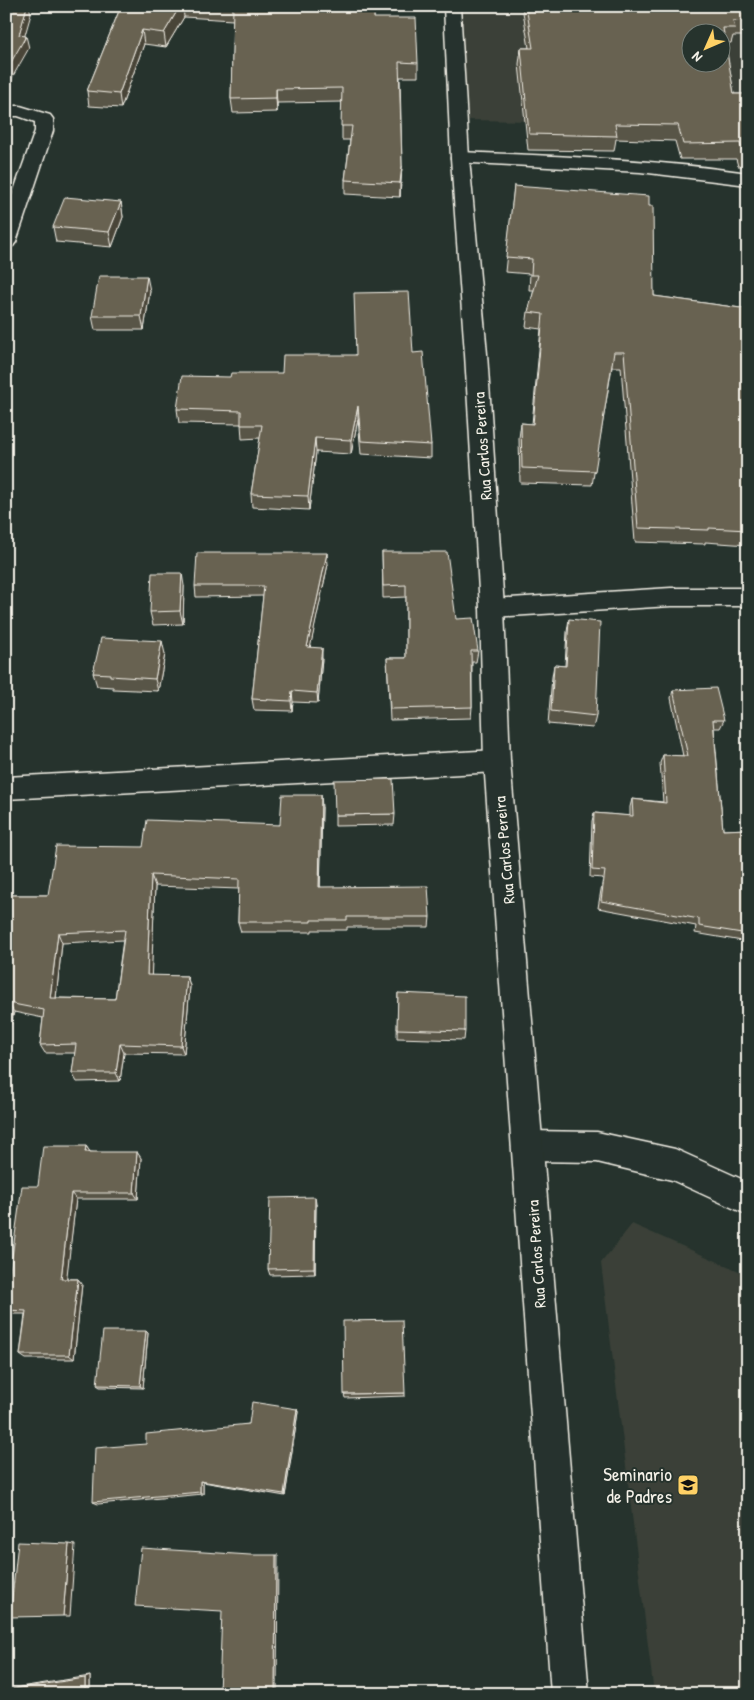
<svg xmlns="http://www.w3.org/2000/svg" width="754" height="1700" font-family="'Patrick Hand',sans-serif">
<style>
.built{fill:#3a4138;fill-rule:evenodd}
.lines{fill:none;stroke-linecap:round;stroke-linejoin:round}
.minor-casing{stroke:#f4f1e8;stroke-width:3}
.major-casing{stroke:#f4f1e8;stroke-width:3}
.minor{fill:#26332d;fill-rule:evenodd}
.major{fill:#26332d;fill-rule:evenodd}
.wall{fill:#595446;stroke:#f4f1e8;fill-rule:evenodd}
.shaded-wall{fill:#494539;stroke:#f4f1e8}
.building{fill:#686251;stroke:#f4f1e8;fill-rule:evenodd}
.labels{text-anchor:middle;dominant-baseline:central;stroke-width:4;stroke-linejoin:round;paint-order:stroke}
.street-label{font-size:16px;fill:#f4f1e8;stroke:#26332d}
.near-poi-label{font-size:19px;fill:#f4f1e8;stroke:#26332d;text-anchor:end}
</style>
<rect width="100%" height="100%" fill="#26332d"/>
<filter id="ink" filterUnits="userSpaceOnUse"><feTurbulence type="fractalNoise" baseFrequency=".02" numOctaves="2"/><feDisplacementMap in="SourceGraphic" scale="10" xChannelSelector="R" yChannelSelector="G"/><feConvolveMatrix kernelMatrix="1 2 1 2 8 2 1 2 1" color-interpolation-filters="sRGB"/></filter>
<g filter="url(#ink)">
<path class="built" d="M458,6H748V124L464,120ZM692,32H722V62H692Z
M632,1224L748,1275V1694H654L601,1263Z"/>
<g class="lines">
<g class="minor-casing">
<path id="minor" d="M6,106H20L50,115L53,119V131L16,242L13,246L6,248V213L35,131V122L18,116H6Z
M460,152C556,156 652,159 748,173V185L640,172L453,162L451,158L453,154Z
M671,588H748V606H671L492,617L483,615L480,608L483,601L492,599Z
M497,750L506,753L510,761L506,769L497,772L6,799V777Z
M528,1131L597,1132L675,1149L748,1182V1215L672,1180L597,1162L528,1161L517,1157L512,1146L517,1135Z"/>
</g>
<g class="major-casing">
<path id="major" d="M444,6H460L469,158L487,354L504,608L510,761L589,1694H551L484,761L480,608L465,354L451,158Z"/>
</g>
<use href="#minor" class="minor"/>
<use href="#major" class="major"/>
</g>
<path class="wall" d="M121,6H374V18L418,63V77H400L402,166L401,180L400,197L345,194V180L350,140H342V102L277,103V112L233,113L231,99L233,20L184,17L166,47L144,44L121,108L89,106L87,91Z
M522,6H748V36H733L731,43H725L734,94H748V166H738L736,159H680L675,141L616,139L614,151L528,150L519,64L521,48H529Z
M514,186L649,206L654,296L748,309V545L705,542V544L635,542L621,367H612L592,485L520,483L519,438L521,423L532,424L541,329L526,327L528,312L534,290H529L530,274L505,272Z
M121,202L123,217L112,247L56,242L53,227Z
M150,291L144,330H95L92,316Z
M413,353L431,445V458L361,454L358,419L351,454L316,452L309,510L252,507L251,494L260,438L242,439L241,424L179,423L177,409L282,373L356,355Z
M382,552L456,619L478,651L476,662H472V707L471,718L390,720L387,658H406V597L383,598Z
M328,564L310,647L322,658L318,703L293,702L292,711L254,710L252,699L263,596L196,597L195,586Z
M184,586L183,624L153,625L150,612Z
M569,619L596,716L593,728L548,724L552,677L554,665L565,666L567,632Z
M165,654L158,691L113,689V687L97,686L93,673Z
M673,690L724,720L720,728H714L723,830L748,829V942L695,933L696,926L598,908L603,878L590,877L592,821L594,813L630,816V807L632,799L663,802L660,763L663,755L683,756L671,698Z
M322,807L320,887L430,917L429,927H347V930H312V932H241L238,922L239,889L155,886L151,976H187L190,986L184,1054L124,1053L120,1081L77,1082L72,1073L75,1053H45L40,1045L43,1018L14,1012L6,1043V895H48L143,847L280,825ZM123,940L115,999L56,998L62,943Z
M395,814L394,825L335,826V815Z
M398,993L465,1031L464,1040L397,1038Z
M86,1146L90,1152L141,1158L138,1199H76L66,1279H78L82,1284L74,1359H26L20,1355L25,1314H10L6,1311V1299L38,1186Z
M316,1204L315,1274L270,1275L268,1269Z
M146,1331L148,1333L143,1388L100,1387L97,1385Z
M405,1393V1396L345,1398L344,1394Z
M297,1409L298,1412L285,1496L203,1482V1494L98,1504L93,1502L146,1444L249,1424Z
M90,1676V1694H13V1689L20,1687Z"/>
<path class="shaded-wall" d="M27,6H29L31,14L23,42L26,36L29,48L13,76L8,97L6,92V79Z
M180,6H183L184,17L166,47L164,33Z
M142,30L144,44L121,108L119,94Z
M276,89L277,103V112L276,98Z
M402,166L401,180L400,197V183Z
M121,202L123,217L112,247L109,232Z
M147,276L150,291L144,330L141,316Z
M358,406V419L351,454V440Z
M315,438L316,452L309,510L308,496Z
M327,553L328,564L308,658L307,647Z
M182,573L184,586L183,624L180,611Z
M162,641L165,654L158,691L155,679Z
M322,648V658L318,703L317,693Z
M292,691L293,702L292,711L291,701Z
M321,795L322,807L320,897L319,887Z
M151,875L155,886L151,985L147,975Z
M58,933L62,943L55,1007L50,998Z
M187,976L190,986L184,1054L181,1046Z
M8,1003L14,1012L6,1043V1010Z
M120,1044L124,1053L120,1081L116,1073Z
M86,1146L90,1152H85Z
M137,1152L141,1158L138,1199L134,1193Z
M71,1193L76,1199L66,1284L61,1279Z
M315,1197L316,1204L315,1274L314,1268Z
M78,1279L82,1284L74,1359L69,1355Z
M146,1331L148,1333L143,1388L140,1386Z
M297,1409L298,1412L285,1496L284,1494Z
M200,1481L203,1482V1494L200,1492Z
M69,1544L75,1545L70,1616H63Z
M276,1555H278L277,1694H275Z
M90,1676V1694H85V1678Z"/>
<path class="building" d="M6,6H27L19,35L26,36L10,64L6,79Z
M121,6H180L164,33L142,30L119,94L87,91Z
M230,6H374V18H416L418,63L399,62L402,166L400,183L345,180L352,126H341L342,88L276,89V98L231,99L233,6Z
M526,6H748V20L733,21L735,28H723L734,94H748V151H742L740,143L683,144L678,125L615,124L617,136L529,134L521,48H533ZM692,32H722V62H692Z
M514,186L649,196V206H653L654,296L748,309V530L709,528V530L638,528L624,352H614L595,471L522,468L521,423L533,424L543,314L528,312L538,275H531L532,259L506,257Z
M65,197L121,202L109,232L53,227Z
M99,276H147L141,316H92Z
M409,292L413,353L423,352L431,445L361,441L358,406L351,440L315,438L308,496L251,494L262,425H241V411L177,409L182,376L230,377L231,373H282L283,355H356L354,293Z
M382,552H447L456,619L473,618L478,651H471L472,707L390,709L387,658H406V585L383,586Z
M197,553H327L307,647L322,648L317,693L292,691L291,701L252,699L264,586H195Z
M152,573H182L180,611L150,612Z
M569,619L600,622L596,716L551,711L554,665L566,666Z
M101,638L162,641L155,679L110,676V674L93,673Z
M716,688L724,720H713L723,830L748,829V934L699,926V919L601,901L605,871L592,870L594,813L633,816L632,799L666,803L663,755L688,756L673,690Z
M393,779L395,814L335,815L334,780Z
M282,795H321L319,887L428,886L430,917H347V920H311V922H238L239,879L151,875L147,975L187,976L181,1046L120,1044L116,1073H72L76,1044L40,1045L44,1010L8,1003L6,1010V895H48L56,846L143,847L147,820L280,825ZM125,930L115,999L50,998L58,933Z
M398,993L465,996V1031L397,1029Z
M43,1146H86L85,1152H137L134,1193H71L61,1279H78L69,1355H20L26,1311L6,1310V1299L22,1186H38Z
M315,1197L314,1268L268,1269L270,1198Z
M402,1320L405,1393L344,1394L343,1321Z
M103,1331H146L140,1386L97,1385Z
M252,1402L297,1409L284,1494L200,1481V1492L93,1502L95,1448L146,1444V1434L249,1424Z
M18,1542L69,1544L63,1616L10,1617Z
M141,1548L250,1555H276L275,1694H219L222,1611L135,1606Z
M85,1678V1694H13V1689Z"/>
</g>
<defs>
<g id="university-square" transform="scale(1.125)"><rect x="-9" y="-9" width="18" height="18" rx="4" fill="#ffd166" stroke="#26332d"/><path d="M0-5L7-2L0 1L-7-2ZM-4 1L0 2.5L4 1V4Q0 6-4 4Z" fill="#111"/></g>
</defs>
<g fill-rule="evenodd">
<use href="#university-square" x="688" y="1485"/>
</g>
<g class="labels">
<g class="street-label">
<text transform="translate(482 446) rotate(-94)">Rua Carlos Pereira</text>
<text transform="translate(504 850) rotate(-95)">Rua Carlos Pereira</text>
<text transform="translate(536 1254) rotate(-94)">Rua Carlos Pereira</text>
</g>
<g class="near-poi-label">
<text x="672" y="1474">Seminario<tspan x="672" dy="22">de Padres</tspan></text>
</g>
</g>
<rect width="754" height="1700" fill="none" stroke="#26332d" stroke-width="25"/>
<rect x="12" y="12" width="729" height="1675" fill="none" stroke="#f4f1e8" stroke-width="2" filter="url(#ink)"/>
<g transform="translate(706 48) rotate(225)"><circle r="24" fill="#26332d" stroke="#787f78"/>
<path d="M0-4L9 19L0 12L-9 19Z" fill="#ffd166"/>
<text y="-8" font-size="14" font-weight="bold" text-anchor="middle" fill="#f4f1e8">N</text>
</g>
</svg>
